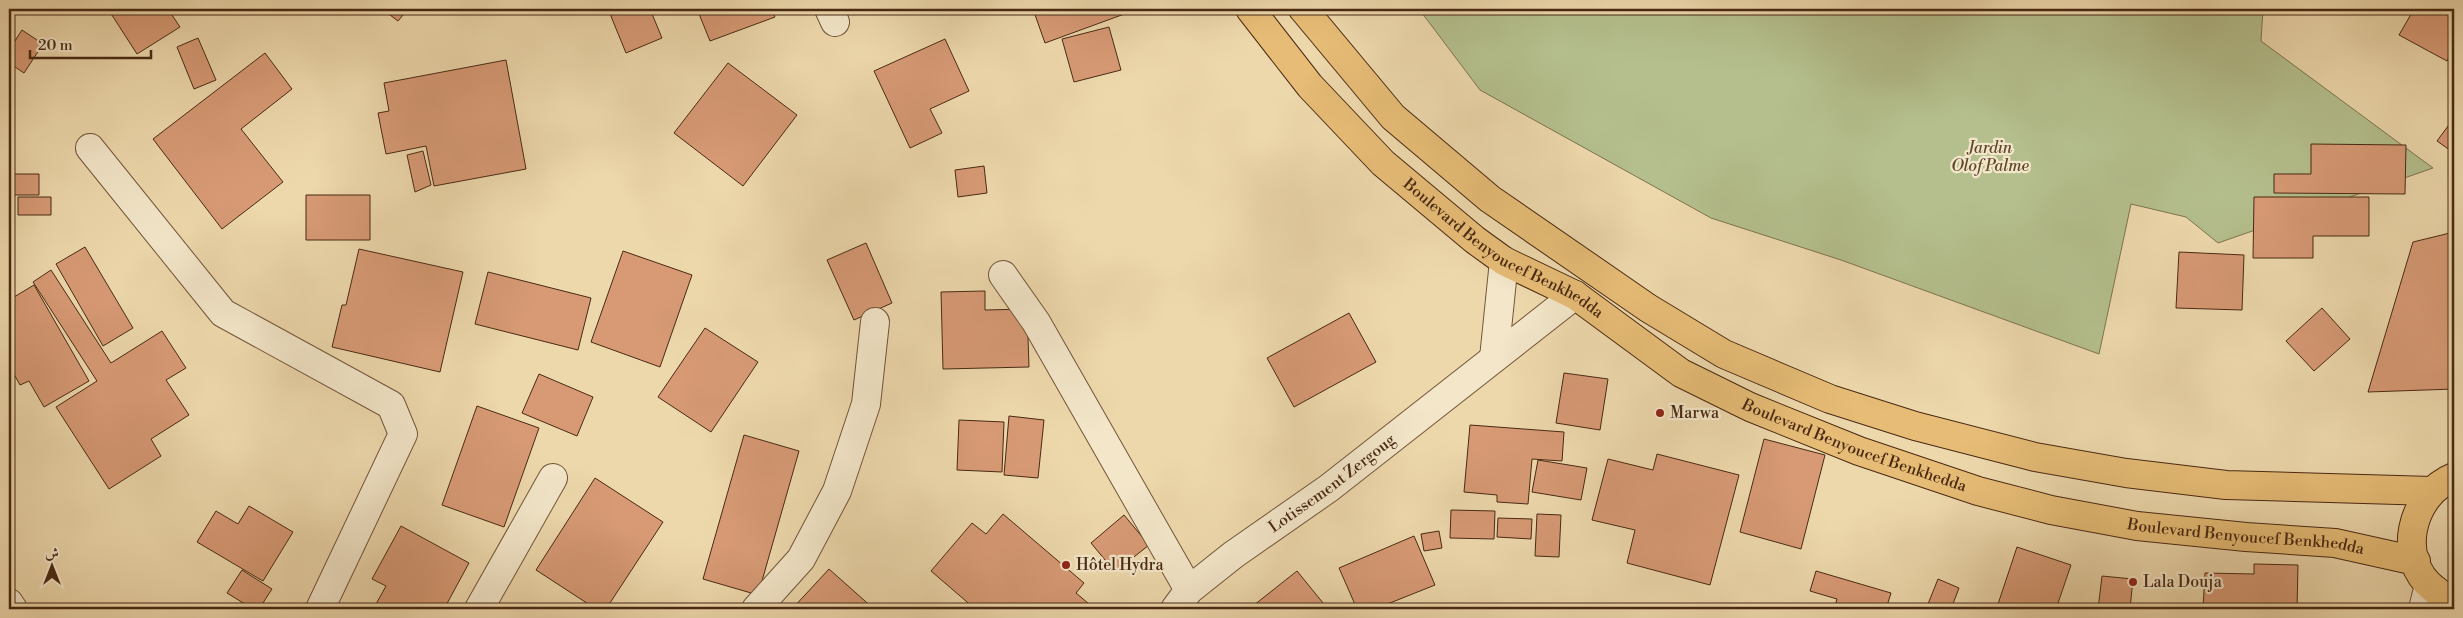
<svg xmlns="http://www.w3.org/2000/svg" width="2463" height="618" font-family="'Libre Bodoni',Amiri,serif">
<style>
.green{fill:#b4bf8d;stroke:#7e7450}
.building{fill:#d79a75;stroke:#492913}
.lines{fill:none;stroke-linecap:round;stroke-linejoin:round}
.minor-casing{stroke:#725539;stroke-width:30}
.major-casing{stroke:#492913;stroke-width:30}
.minor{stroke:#f3e6c9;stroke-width:28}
.major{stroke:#e6bc76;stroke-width:28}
.poi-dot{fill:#8f2418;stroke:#f3e6c9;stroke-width:2}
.labels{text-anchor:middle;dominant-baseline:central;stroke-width:4.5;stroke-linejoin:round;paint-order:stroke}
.park-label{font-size:16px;font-style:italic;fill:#5e472b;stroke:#f3e6c9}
.street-label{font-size:16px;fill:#492913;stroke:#f3e6c9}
.poi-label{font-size:16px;fill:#492913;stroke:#f3e6c9;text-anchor:start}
</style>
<rect width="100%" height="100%" fill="#edd8ac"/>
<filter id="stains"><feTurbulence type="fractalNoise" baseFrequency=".004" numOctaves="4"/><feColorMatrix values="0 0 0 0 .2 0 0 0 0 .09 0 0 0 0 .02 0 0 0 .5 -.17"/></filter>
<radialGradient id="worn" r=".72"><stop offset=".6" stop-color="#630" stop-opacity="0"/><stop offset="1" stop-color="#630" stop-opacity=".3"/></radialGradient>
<path class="green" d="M1419,9H2263L2261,41L2433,168L2218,243L2186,217L2131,204L2099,354L1841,260L1711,218L1480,90Z"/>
<path class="building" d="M108,9H168L180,27L137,54Z
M382,9H408L398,21Z
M608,9H650L662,38L626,53Z
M697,9H771L775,17L710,41Z
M847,9H860L849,14Z
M1033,9H1138L1045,43Z
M2414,9H2454V47L2447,61L2399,35Z
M1109,27L1121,70L1074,82L1062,39Z
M22,30L43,44L24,73L9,63V50Z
M198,38L216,80L194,89L177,47Z
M945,39L969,91L930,109L942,133L910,148L874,71Z
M265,53L292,89L241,129L283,182L222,229L153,139Z
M506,60L526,169L434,186L426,146L386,154L378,113L389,111L384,83Z
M728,63L797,115L743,186L674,133Z
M2454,118V153L2437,141Z
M2311,144L2406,145L2405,194L2274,193V174H2311Z
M423,151L431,185L415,192L407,155Z
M984,166L987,193L958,197L955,170Z
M9,174H39V195H9Z
M306,195H370V240H306Z
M18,197H51V215H18Z
M2254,197H2369V236H2313V258H2253Z
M2454,232L2452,346H2454V389L2368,392L2413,242Z
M866,243L892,303L854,320L827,260Z
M85,247L133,328L103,346L56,264Z
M359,249L463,272L440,372L332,347L342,305H346Z
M623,251L692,275L660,367L591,342Z
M2179,252L2244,255L2242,310L2176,308Z
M51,270L111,363L162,331L186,368L166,380L189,415L151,439L161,456L109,489L56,407L97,381L33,282Z
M488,272L591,298L578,350L475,324Z
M34,285L89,381L44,407L29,381L20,385L9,365V300Z
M985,291V310L1027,309L1029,367L943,369L941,292Z
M2322,308L2350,339L2314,371L2286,341Z
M1349,313L1376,362L1294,407L1267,358Z
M705,328L758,362L711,432L658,397Z
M1564,373L1608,379L1600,430L1556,423Z
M539,374L593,397L577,436L522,413Z
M477,406L539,428L504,527L442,505Z
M1009,416L1044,420L1038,478L1004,475Z
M959,420L1004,422L1002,472L957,470Z
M1470,425L1564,432L1562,461L1532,459L1528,504L1497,502V495L1464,492Z
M744,435L799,451L758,595L703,579Z
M1764,439L1825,455L1801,549L1740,532Z
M1657,454L1739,475L1710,585L1627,563L1635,530L1592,520L1608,459L1653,470Z
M1538,460L1587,468L1581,500L1532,492Z
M595,478L663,522L606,609H596L536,570Z
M249,506L293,532L263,581L197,542L216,511L238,524Z
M1451,510L1495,511L1494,539L1450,538Z
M1003,514L1084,583L1076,593L1095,609H972L974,608L931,571L972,523L986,534Z
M1537,514L1561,515L1559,557L1535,556Z
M1124,515L1149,545L1115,572L1091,543Z
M1498,518L1532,519L1531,539L1497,537Z
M401,526L469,563L444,609H386L376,604L386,586L372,579Z
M1439,531L1442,548L1424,551L1421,534Z
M1414,536L1435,585L1375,609H1357L1339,568Z
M2017,547L2071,565L2056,609H2015L1998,604Z
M2254,564L2298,565L2297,609H2177L2203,608L2205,573L2254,574Z
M829,569L874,609H792Z
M242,570L272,589L259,609H253L227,593Z
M1297,571L1328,609H1249Z
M1816,571L1891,593L1886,609H1834L1837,599L1810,591Z
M2102,576L2133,579L2130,609H2098Z
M1938,579L1959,588L1951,609H1926Z"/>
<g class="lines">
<g class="minor-casing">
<g id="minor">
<path d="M829,9L835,22"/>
<path d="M90,148L223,313L391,405L403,434L320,609"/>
<path d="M1003,275L1036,322L1189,590"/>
<path d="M1494,358L1504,261"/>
<path d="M9,603L13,609"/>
<path d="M479,609L553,478"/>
<path d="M756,609L801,559L837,491L866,404L875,322"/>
<path id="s1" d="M1175,609L1189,590L1233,555L1329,488L1575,295"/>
<path d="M2423,609L2429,585"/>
</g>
</g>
<g class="major-casing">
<g id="major">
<path id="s2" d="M1250,9L1310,86L1383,163L1475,240L1504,261L1575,295L1681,373L1750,407L1859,451L1978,491L2051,510L2137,526L2246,537L2335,543L2416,561"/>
<path d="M1303,9L1393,117L1490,199L1648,308L1724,354L1830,399L1915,426L2035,457L2126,473L2226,485L2432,491"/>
<path d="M2454,477C2411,494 2395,559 2434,589C2441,594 2446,599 2454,601"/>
</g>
</g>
<use href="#minor" class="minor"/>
<use href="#major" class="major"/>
</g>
<g class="poi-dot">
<circle cx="1660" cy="413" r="5"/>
<circle cx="1066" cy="565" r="5"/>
<circle cx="2133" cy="582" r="5"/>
</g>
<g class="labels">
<g class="park-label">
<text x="1990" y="148">Jardin<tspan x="1990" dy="18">Olof Palme</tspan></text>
</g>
<g class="street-label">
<text stroke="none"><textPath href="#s2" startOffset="352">Boulevard Benyoucef Benkhedda</textPath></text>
<text stroke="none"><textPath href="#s2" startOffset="758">Boulevard Benyoucef Benkhedda</textPath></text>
<text stroke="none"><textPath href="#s1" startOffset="202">Lotissement Zergoug</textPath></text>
<text stroke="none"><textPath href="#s2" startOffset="1162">Boulevard Benyoucef Benkhedda</textPath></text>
</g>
<g class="poi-label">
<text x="1670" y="413">Marwa</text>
<text x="1076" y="565">Hôtel Hydra</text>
<text x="2143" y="582">Lala Douja</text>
</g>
</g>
<rect width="2463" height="618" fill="none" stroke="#edd8ac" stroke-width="30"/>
<rect x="10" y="10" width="2443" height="598" fill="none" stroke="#492913" stroke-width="2.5"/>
<rect x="15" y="15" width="2433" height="588" fill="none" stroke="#492913"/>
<g transform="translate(52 566)" stroke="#f3e6c9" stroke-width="4" paint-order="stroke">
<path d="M0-4L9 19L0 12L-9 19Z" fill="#492913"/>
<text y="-8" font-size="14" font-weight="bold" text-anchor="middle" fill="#492913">ش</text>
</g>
<path d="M30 50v8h121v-8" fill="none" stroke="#492913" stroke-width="2.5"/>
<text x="38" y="50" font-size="15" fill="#492913" stroke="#f3e6c9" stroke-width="4" paint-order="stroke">20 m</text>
<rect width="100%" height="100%" filter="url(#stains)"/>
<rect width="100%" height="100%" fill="url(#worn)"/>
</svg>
